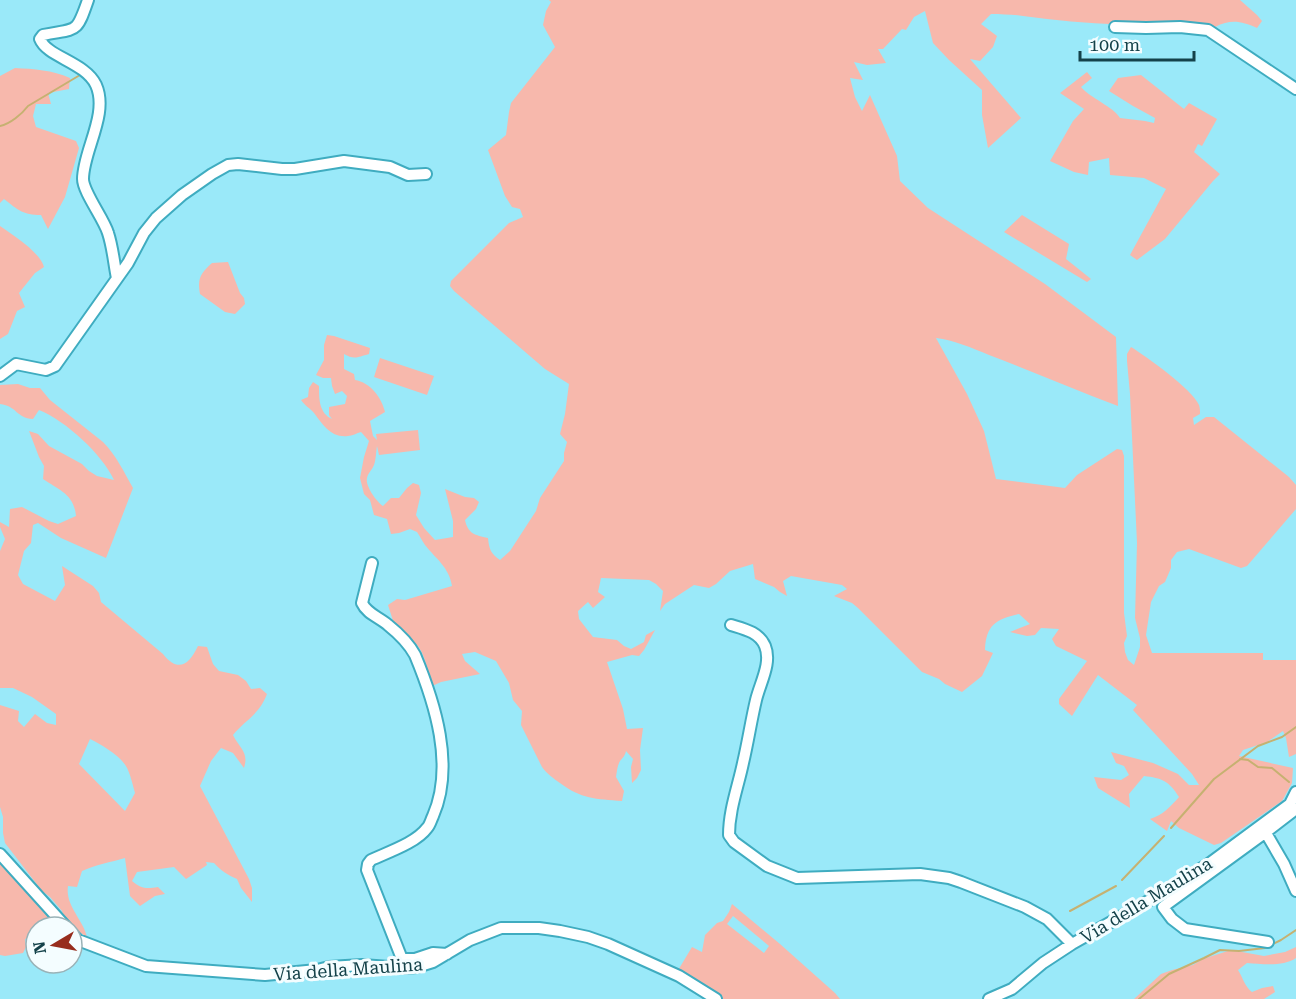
<svg xmlns="http://www.w3.org/2000/svg" width="1296" height="999" font-family="'Roboto Serif',serif">
<style>
.green{fill:#f7b8ac;fill-rule:evenodd}
.lines{fill:none;stroke-linecap:round;stroke-linejoin:round}
.stream{stroke:#c6b171;stroke-width:2}
.minor-casing{stroke:#3facc0;stroke-width:14}
.minor{stroke:#fff;stroke-width:10}
.labels{text-anchor:middle;dominant-baseline:central;stroke-width:6;stroke-linejoin:round;paint-order:stroke}
.street-label{font-size:18px;fill:#14424a;stroke:#f4fdff}
</style>
<rect width="100%" height="100%" fill="#9ae9f9"/>
<path class="green" d="M549,0H1240L1257,15L1262,21L1257,28C1241,21 1231,19 1215,27C1151,26 1087,25 1023,16C1013,14 1002,15 991,14L981,24L997,36L993,47L980,61L970,59L1021,118L988,148L982,115V90L949,60L933,43L925,11L914,17L906,30L902,29L883,49H878L886,63L867,65L854,62L863,80L850,78L855,97L862,111L870,95L897,156L900,181L928,208L1045,284L1116,337L1118,406C1075,390 1032,371 989,355C972,348 954,340 936,338L967,394L984,431L996,479L1065,488L1077,475L1117,449L1122,450L1124,456V613L1127,636L1124,643L1125,652L1128,660L1134,665L1140,647V638L1135,618L1137,543L1130,394L1127,361V354L1131,347C1147,357 1192,389 1199,405C1200,408 1200,411 1200,414L1193,418L1194,425L1206,417H1214L1289,477L1296,485V509L1247,566L1241,568L1189,549L1177,552L1171,560V568L1165,582L1159,586L1151,602L1146,635L1152,653H1263V660H1296V754L1289,757L1286,738L1283,731L1267,742L1243,750L1239,756L1293,768L1292,783L1282,801L1221,843L1214,845L1179,828L1171,821L1167,831L1150,819C1163,815 1170,807 1179,797C1169,781 1162,778 1144,776L1129,794L1130,808L1098,788L1094,777L1121,780L1129,775L1124,766L1116,763L1111,752L1153,763L1178,774L1189,785H1199L1192,774L1133,710L1137,705L1098,675L1072,716L1059,704V699L1087,661L1056,646L1052,639L1059,629L1041,628L1035,635L1027,636L1010,632L1030,624L1019,614C996,619 986,625 985,650L993,653L982,676L962,692L945,684L939,679L922,672L858,608L852,603L834,596L847,589L842,585L791,576L783,581L787,596L780,592L774,587L755,579L753,564L730,571L716,584L709,588L694,585L665,604L660,611L663,591L656,584L649,580L601,578L598,592L605,597L593,608L588,602L578,611L579,619L593,637L617,640L624,646L631,649L644,642L646,635L655,630L644,650L639,656L632,655L607,662L623,709L627,729L643,728L640,750L641,770L637,778L632,783L631,767L633,759L626,751C625,756 623,757 620,761C617,766 617,772 616,777L624,791L622,801C596,799 581,799 560,783C553,778 547,774 542,767L521,725L522,711L513,700L509,683L496,661L475,652L462,654L465,661L480,674L441,682L430,687C428,672 426,652 413,641C408,637 402,634 396,630L388,605L397,599L405,600L452,586C449,567 436,559 425,545C422,541 420,536 417,532L410,529L399,533L391,534L387,519L374,515L370,500L364,494L360,478L364,457L369,441L361,432C357,433 352,436 348,436C331,438 323,425 314,413C310,408 305,406 301,400L308,397L309,388L313,382L319,386C319,399 319,413 332,419L329,415V407L345,404L347,396L342,391L335,394L332,386L331,378H323L316,375L324,360V345L327,335L334,336L370,348L369,354C358,357 354,360 344,354V369L354,374L355,380C370,382 382,398 385,412L370,421L373,436L377,440L376,434L418,430L420,450L379,455L377,446C376,452 376,460 374,465C372,470 368,473 367,478C365,486 377,502 383,506L391,498H399L407,488L413,483L419,485L421,493L416,515L424,528L435,540L453,537V521L445,489L465,497L474,498L479,502L476,509L465,520C468,534 475,535 488,538C489,549 491,554 500,560L510,551L536,511L540,498L564,461V453L567,442L560,434L565,414L569,384L545,369L454,291L450,286L451,281L509,223L523,217L520,209L512,207L505,196L488,150L506,135L509,112L511,103L555,47L543,25L546,11L551,2Z
M15,68C34,69 52,70 70,78L69,89L48,93L51,104H36L33,116L36,127L76,141L79,148L65,197L48,229L41,215C23,215 18,210 4,199L0,203V76Z
M1087,72L1092,78L1081,87C1090,98 1114,107 1120,118L1145,121L1154,123L1155,118L1133,106L1109,91L1118,78L1141,75L1184,109L1189,103L1217,119L1202,146L1198,144L1194,152L1220,174L1213,181L1165,239L1137,260L1130,255L1166,189L1144,178L1110,175L1109,158L1089,162L1088,175L1074,172L1050,161L1073,121L1084,109L1060,93Z
M1022,215L1069,244L1066,259L1091,279L1087,282L1004,232Z
M0,226C13,235 40,252 44,267L35,273L19,293L25,307L17,311L8,334L0,339Z
M228,262L240,293L244,298L245,304L235,314L225,312L200,294C197,278 201,273 212,263Z
M380,358L434,376L427,395L374,377Z
M18,384L30,388H40L50,400L103,442C116,455 124,472 133,488L106,558L61,538L38,523L33,525L31,543L24,551L18,575L23,584L55,601L65,585L62,566L93,586L99,593L101,602L163,654C178,673 189,665 198,646L207,647L213,664L219,671L238,675L246,681L251,689L260,688L267,694C259,715 246,719 233,735C240,749 249,752 244,768L233,753L221,748L211,761L200,786L249,879L252,888V902L241,888L237,879C228,875 221,871 214,863L206,862L207,865L186,879L174,867L137,872L132,881C141,889 147,889 158,887L165,894L155,896L140,906L130,896L125,858C111,862 95,865 82,871L77,887L68,886C65,906 83,919 87,937L71,927L65,921L62,911L50,897L42,891L5,843L3,833V817L0,807V705L19,711L18,721L24,727L35,714L47,723L56,725V714L32,697L13,688H0V551L5,539L0,527V522L9,527L10,509L22,507L49,521L58,524L76,516C74,494 59,490 43,479L44,466L39,457L29,431L38,434L49,446L82,464L89,471L97,476L114,480C102,454 66,421 39,410L33,419C16,418 17,406 0,404V385ZM90,739C102,745 123,757 128,770C131,777 133,786 135,793L125,811L79,764Z
M0,853L58,927H36V936L25,939L26,947L23,953L5,956L0,955Z
M732,904L780,944L835,993L840,999H721L677,972L692,947L702,952L705,935L717,923L723,921L729,912ZM733,916L769,946L764,953L727,924Z
M1296,947V958C1283,967 1262,964 1247,963L1238,970C1243,978 1245,987 1252,992L1262,988L1273,986L1275,992L1264,999H1134L1161,974L1172,970L1193,965L1203,959L1231,950L1264,956L1285,952Z"/>
<g class="lines">
<path class="stream" d="M0,126C10,124 22,114 28,106L80,75
M1240,759L1248,760L1258,767L1272,768L1289,782
M1171,828L1214,779L1258,746L1282,737L1296,727
M1122,880L1164,836
M1070,911L1116,886
M1139,999L1169,974L1204,958L1220,950L1239,951L1265,948L1281,940L1296,930"/>
<g class="minor-casing">
<path id="minor" d="M88,0C76,35 77,28 43,35L40,39C47,57 85,62 96,85C109,114 83,151 83,179C83,192 104,219 108,233C113,248 114,264 117,278
M1115,27L1146,28L1180,27L1208,30L1296,89
M0,376L16,364L46,370L55,366L128,263L144,233L156,218L182,195L212,174L228,165L238,164L282,169H295L344,161L390,167L408,175L426,174
M372,563L362,603C367,614 379,617 388,625C398,633 409,644 415,655C435,703 455,766 433,816C431,820 430,825 427,828C416,843 388,852 371,860L368,864L367,870L402,959H415L433,953L447,954
M731,625C744,629 759,632 765,646C772,663 760,683 756,700C751,721 748,742 743,763C738,787 729,810 729,835L734,842L767,866L797,878L920,874L949,878L961,882L1025,907L1047,919L1072,944
M1263,828L1284,864L1296,891
M0,854L66,927
M72,934L78,940L146,966L265,975L317,970L329,967L362,965L403,968L417,967L433,962L470,940L501,928H539L560,931L588,937L608,944L679,976L716,999
M1268,942L1185,929L1172,919L1163,907L1266,832L1296,809
M989,999L1012,989L1043,963L1072,944L1171,888L1210,863L1290,804L1296,792"/>
</g>
<use href="#minor" class="minor"/>
</g>
<g class="labels">
<g class="street-label">
<text transform="translate(1146 900) rotate(-31)">Via della Maulina</text>
<text transform="translate(348 969) rotate(-4)">Via della Maulina</text>
</g>
</g>
<g transform="translate(54 945) rotate(260)"><circle r="28" fill="#f4fdff" stroke="#9ab2b7" stroke-width="1.5"/>
<path d="M0-4.5L10 22L0 15L-10 22Z" fill="#972d1d"/>
<text y="-9" font-size="16" font-weight="bold" text-anchor="middle" fill="#14424a">N</text>
</g>
<path d="M1080 51v9h114v-9" fill="none" stroke="#14424a" stroke-width="3"/>
<text x="1089" y="51" font-size="18" fill="#14424a" stroke="#f4fdff" stroke-width="4.5" paint-order="stroke">100 m</text>
</svg>
